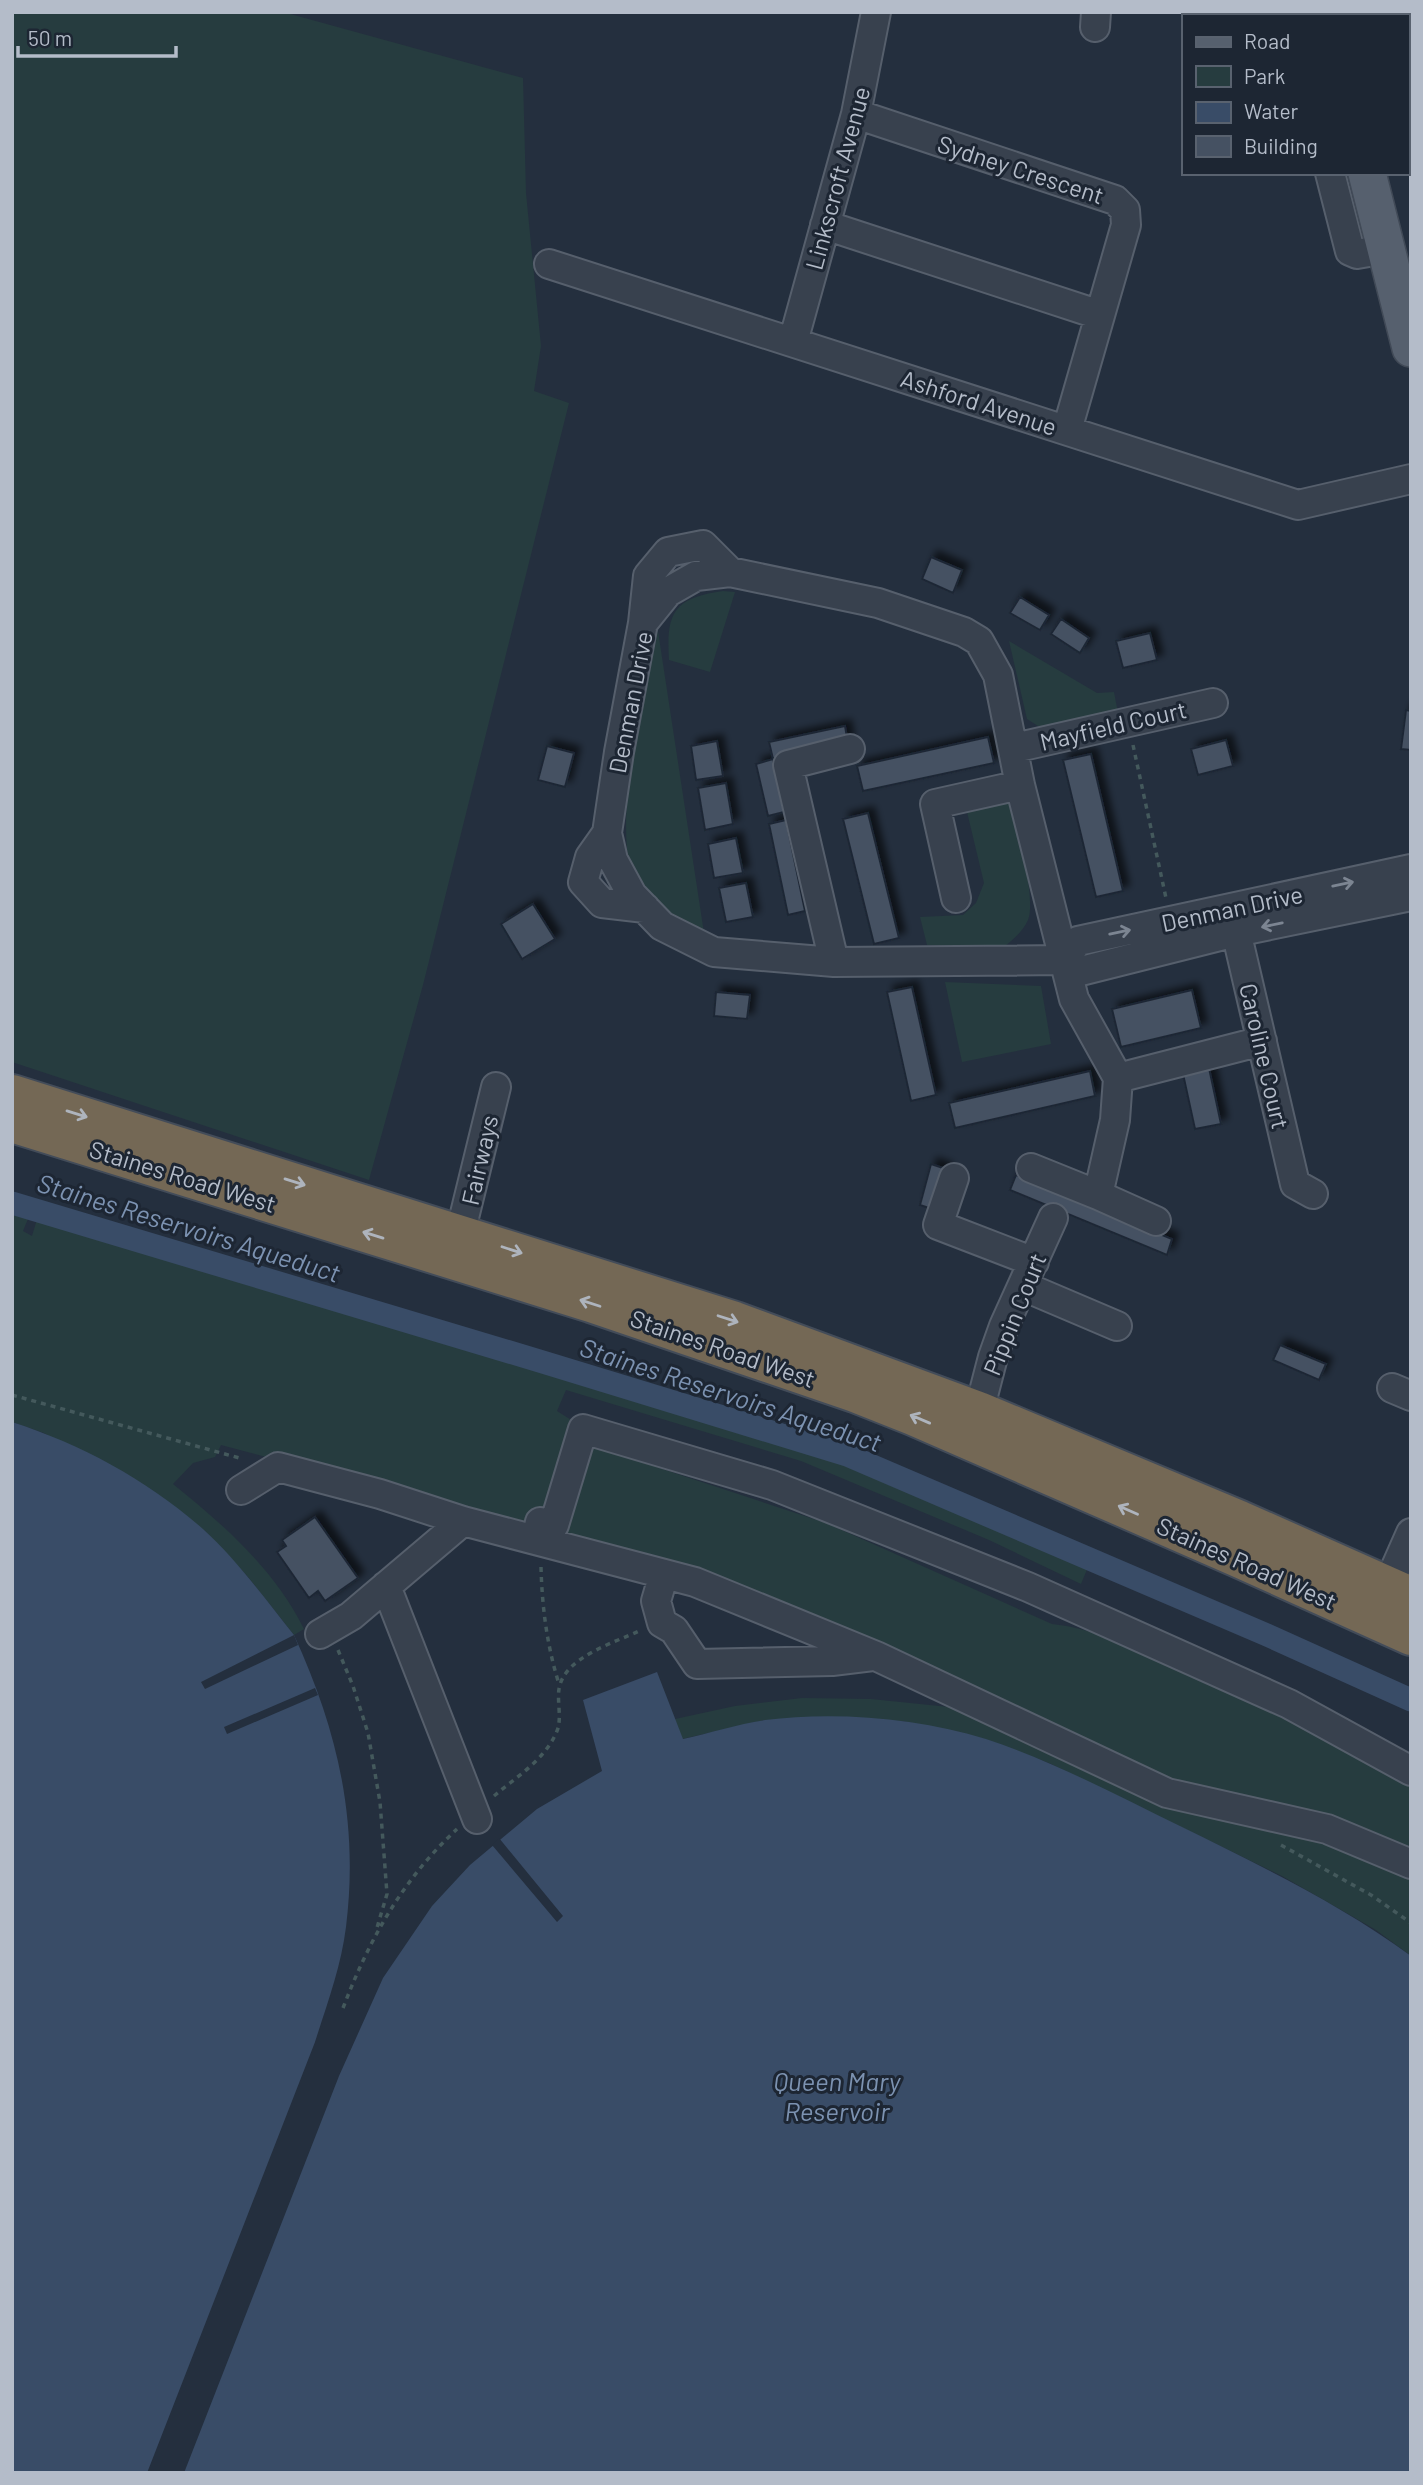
<svg xmlns="http://www.w3.org/2000/svg" width="1423" height="2485" font-family="Barlow,sans-serif">
<style>
.green{fill:#263c3f}
.water{fill:#394c67}
.pier{fill:#242f3e}
.lines{fill:none;stroke-linecap:round;stroke-linejoin:round}
.canal{stroke:#394c67;stroke-width:23}
.building{fill:#455162;stroke:#1f2835;stroke-width:2;filter:url(#shadow)}
.minor-casing{stroke:#565f6c;stroke-width:32}
.major-casing{stroke:#414a57;stroke-width:40}
.highway-casing{stroke:#434c59;stroke-width:42}
.path{stroke:#44595c;stroke-width:3.5;stroke-dasharray:5 5;stroke-linecap:butt}
.minor{stroke:#38414e;stroke-width:28}
.major{stroke:#56606e;stroke-width:37}
.highway{stroke:#746855;stroke-width:38}
.oneway{stroke:#7c8592}
.oneway2{stroke:#aeb4bd}
.labels{text-anchor:middle;dominant-baseline:central;stroke-width:6;stroke-linejoin:round;paint-order:stroke}
.street-label{font-size:24px;fill:#b4bcc9;stroke:#1d2633}
.water-label{font-size:26px;font-style:italic;fill:#7c92b1;stroke:#1d2633}
</style>
<defs>
<filter id="shadow"><feDropShadow dx="6" dy="-6" stdDeviation="3.5" flood-color="#0009"/></filter>
</defs>
<rect width="100%" height="100%" fill="#242f3e"/>
<path class="green" d="M12,12H283L523,78L526,193L541,346L534,391L569,403L423,985L369,1180L12,1062Z
M723,591L735,592L710,672L669,660C666,612 674,598 723,591Z
M658,631L704,933C683,922 653,906 641,885C635,875 628,860 627,849C621,784 645,696 658,631Z
M1009,641L1097,693L1114,692L1118,713L1049,728L1038,726L1027,719Z
M962,791L1011,792C1015,818 1037,898 1028,920C1023,932 1012,940 1003,948L927,945L920,917L963,915L976,903L984,883Z
M945,982L1041,986L1051,1044L962,1062Z
M12,1209L30,1214L23,1231L32,1236L38,1216L840,1461L1088,1567L1081,1584L989,1540L801,1461L566,1390L557,1411L576,1423L574,1440L826,1523L1052,1624C1091,1628 1128,1646 1164,1660C1246,1694 1336,1737 1411,1785V1856L1184,1788L528,1527L221,1445L215,1457L193,1463L173,1484C224,1525 275,1570 304,1629L294,1635L248,1577L204,1530L44,1433L12,1422Z
M802,1698L871,1699L949,1707L996,1719L1411,1873V1956L1376,1930L1282,1876L1049,1763L985,1739L903,1721L765,1720L682,1739L675,1719L735,1706Z"/>
<path class="water" d="M12,1422C83,1445 147,1480 203,1529C237,1560 265,1599 294,1635C338,1731 359,1822 346,1927C341,1967 327,2004 315,2042L147,2473H12Z
M657,1672L683,1739C710,1733 738,1724 765,1720C835,1711 919,1718 986,1739C1053,1761 1116,1795 1180,1826C1259,1865 1339,1903 1411,1956V2473H184L339,2076L383,1978L432,1906L470,1865L537,1809L602,1771L583,1700Z"/>
<path class="pier" d="M294,1635L298,1645L205,1689L201,1682Z
M315,1688L318,1695L227,1734L224,1727Z
M499,1838L563,1916L557,1922L492,1845Z"/>
<g class="lines">
<path class="canal" d="M12,1203L546,1363L847,1455L1267,1635L1411,1700"/>
</g>
<path class="building" d="M931,557L962,570L953,593L922,579Z
M1020,597L1049,615L1040,630L1010,613Z
M1061,619L1089,638L1080,653L1051,634Z
M1150,633L1157,660L1123,668L1116,641Z
M1406,710L1411,711V750L1401,749Z
M845,726L848,743L773,759L769,742Z
M988,737L994,763L863,791L857,766Z
M1226,740L1233,766L1198,775L1191,749Z
M717,741L723,776L696,780L691,746Z
M547,746L574,753L565,787L538,780Z
M1091,754L1123,891L1096,897L1063,760Z
M773,759L784,812L768,816L756,764Z
M726,783L733,824L705,830L698,788Z
M868,813L899,938L874,944L843,819Z
M786,820L805,911L788,915L769,824Z
M736,838L743,873L714,878L708,844Z
M746,883L753,917L726,922L719,888Z
M533,904L555,939L522,959L501,924Z
M912,987L936,1095L911,1101L887,992Z
M1192,990L1201,1028L1121,1047L1112,1009Z
M716,992L750,995L747,1019L714,1016Z
M1209,1068L1221,1124L1195,1129L1183,1074Z
M1090,1071L1095,1096L955,1128L949,1103Z
M931,1164L946,1169L935,1210L920,1205Z
M1016,1175L1172,1239L1167,1255L1010,1190Z
M1280,1345L1326,1364L1319,1380L1273,1360Z
M315,1517L358,1578L325,1601L318,1591L309,1598L277,1552L286,1546L282,1540Z"/>
<g class="lines">
<g class="minor-casing">
<path id="minor" d="M1289,12V16
M1095,27L1096,12
M1407,106L1411,105
M856,114L1115,200L1125,210L1126,225L1067,430
M1330,173L1350,251L1357,254L1386,249
M825,225L1100,315
M549,264L1298,505L1411,479
M793,342L856,114L876,12
M643,623L648,576L668,552L703,545L730,572
M1014,748L1213,703
M607,833L590,857L583,882L602,903L645,908
M956,898L935,804L1020,785
M1232,914L1295,1184L1313,1194
M1063,960L1078,941L1411,869
M834,962L788,765L850,749
M1118,1078L1262,1041
M1031,1168L1098,1195L1115,1120L1118,1078L1074,999L1020,785L998,675L979,641L964,632L878,603L730,572L696,576L668,592L643,623L619,752L607,833L613,860L632,895L662,926L714,952L834,962L1063,960L1081,971L1236,932L1411,896
M954,1178L938,1225L1034,1262
M1098,1195L1156,1221
M460,1234L496,1087
M1023,1286L1117,1326
M1392,1388L1411,1396
M979,1411L993,1357L1004,1326L1053,1218
M241,1490L278,1467L380,1494L463,1521L695,1582L876,1656L1167,1793L1327,1829L1411,1864
M536,1539L540,1522L554,1525L583,1429L772,1485L1028,1587L1289,1704L1411,1771
M664,1574L656,1601L662,1623L674,1630L697,1664L832,1661L873,1656
M1388,1585L1411,1533
M386,1586L477,1819
M320,1634L351,1616L463,1521"/>
</g>
<g class="major-casing">
<path id="major" d="M1326,12L1327,16
M1367,173L1411,348"/>
</g>
<g class="highway-casing">
<path id="highway" d="M12,1094L735,1321L979,1411L1240,1520L1411,1596
M12,1123L591,1303L855,1393L913,1416L1236,1557L1411,1636"/>
</g>
<path class="path" d="M1133,745L1166,898
M12,1395L243,1459
M541,1567C542,1607 547,1646 559,1684
M338,1650L353,1686L368,1733L380,1802L387,1894L376,1931
M494,1796C516,1777 545,1760 557,1731C562,1719 557,1702 559,1689C564,1657 614,1643 639,1631
M1281,1845L1371,1895L1411,1923
M343,2008C369,1940 402,1880 457,1829"/>
<use href="#minor" class="minor"/>
<use href="#major" class="major"/>
<use href="#highway" class="highway"/>
</g>
<defs><path id="oneway-shaft" d="M-6 0H5M1.5-3L5.5 0L1.5 3" fill="none" stroke-width="1.6" stroke-linecap="round" stroke-linejoin="round" transform="scale(1.75)"/></defs>
<g class="oneway">
<use href="#oneway-shaft" transform="translate(1343 884) rotate(-12)"/>
<use href="#oneway-shaft" transform="translate(1272 925) rotate(168)"/>
<use href="#oneway-shaft" transform="translate(1120 932) rotate(-12)"/>
</g>
<g class="oneway2">
<use href="#oneway-shaft" transform="translate(77 1114) rotate(17)"/>
<use href="#oneway-shaft" transform="translate(295 1182) rotate(17)"/>
<use href="#oneway-shaft" transform="translate(373 1235) rotate(-163)"/>
<use href="#oneway-shaft" transform="translate(512 1250) rotate(18)"/>
<use href="#oneway-shaft" transform="translate(590 1303) rotate(-162)"/>
<use href="#oneway-shaft" transform="translate(728 1319) rotate(18)"/>
<use href="#oneway-shaft" transform="translate(920 1419) rotate(-157)"/>
<use href="#oneway-shaft" transform="translate(1128 1510) rotate(-156)"/>
</g>
<g class="labels">
<g class="street-label">
<text transform="translate(1021 169) rotate(18)">Sydney Crescent</text>
<text transform="translate(837 178) rotate(-75)">Linkscroft Avenue</text>
<text transform="translate(979 402) rotate(18)">Ashford Avenue</text>
<text transform="translate(630 702) rotate(-79)">Denman Drive</text>
<text transform="translate(1113 725) rotate(-13)">Mayfield Court</text>
<text transform="translate(1232 908) rotate(-12)">Denman Drive</text>
<text transform="translate(1265 1056) rotate(77)">Caroline Court</text>
<text transform="translate(479 1160) rotate(-77)">Fairways</text>
<text transform="translate(183 1176) rotate(17)">Staines Road West</text>
<text transform="translate(1014 1314) rotate(-68)">Pippin Court</text>
<text transform="translate(723 1348) rotate(19)">Staines Road West</text>
<text transform="translate(1247 1563) rotate(24)">Staines Road West</text>
</g>
<g class="water-label">
<text transform="translate(189 1227) rotate(17)">Staines Reservoirs Aqueduct</text>
<text transform="translate(731 1394) rotate(18)">Staines Reservoirs Aqueduct</text>
<text x="837" y="2080">Queen Mary<tspan x="837" dy="30">Reservoir</tspan></text>
</g>
</g>
<rect width="1423" height="2485" fill="none" stroke="#b4bcc9" stroke-width="28"/>
<rect x="1182" y="14" width="228" height="161" fill="#1d2633" stroke="#59626f" stroke-width="2"/>
<rect x="1196" y="37" width="35" height="10" fill="#56606e" stroke="#59626f" stroke-width="2"/>
<text x="1244" y="49" font-size="21" fill="#b4bcc9">Road</text>
<rect x="1196" y="66" width="35" height="21" fill="#263c3f" stroke="#59626f" stroke-width="2"/>
<text x="1244" y="84" font-size="21" fill="#b4bcc9">Park</text>
<rect x="1196" y="102" width="35" height="21" fill="#394c67" stroke="#59626f" stroke-width="2"/>
<text x="1244" y="119" font-size="21" fill="#b4bcc9">Water</text>
<rect x="1196" y="136" width="35" height="21" fill="#455162" stroke="#59626f" stroke-width="2"/>
<text x="1244" y="154" font-size="21" fill="#b4bcc9">Building</text>
<path d="M18 46v10h158v-10" fill="none" stroke="#b4bcc9" stroke-width="3.5"/>
<text x="28" y="46" font-size="21" fill="#b4bcc9" stroke="#1d2633" stroke-width="5" paint-order="stroke">50 m</text>
</svg>
